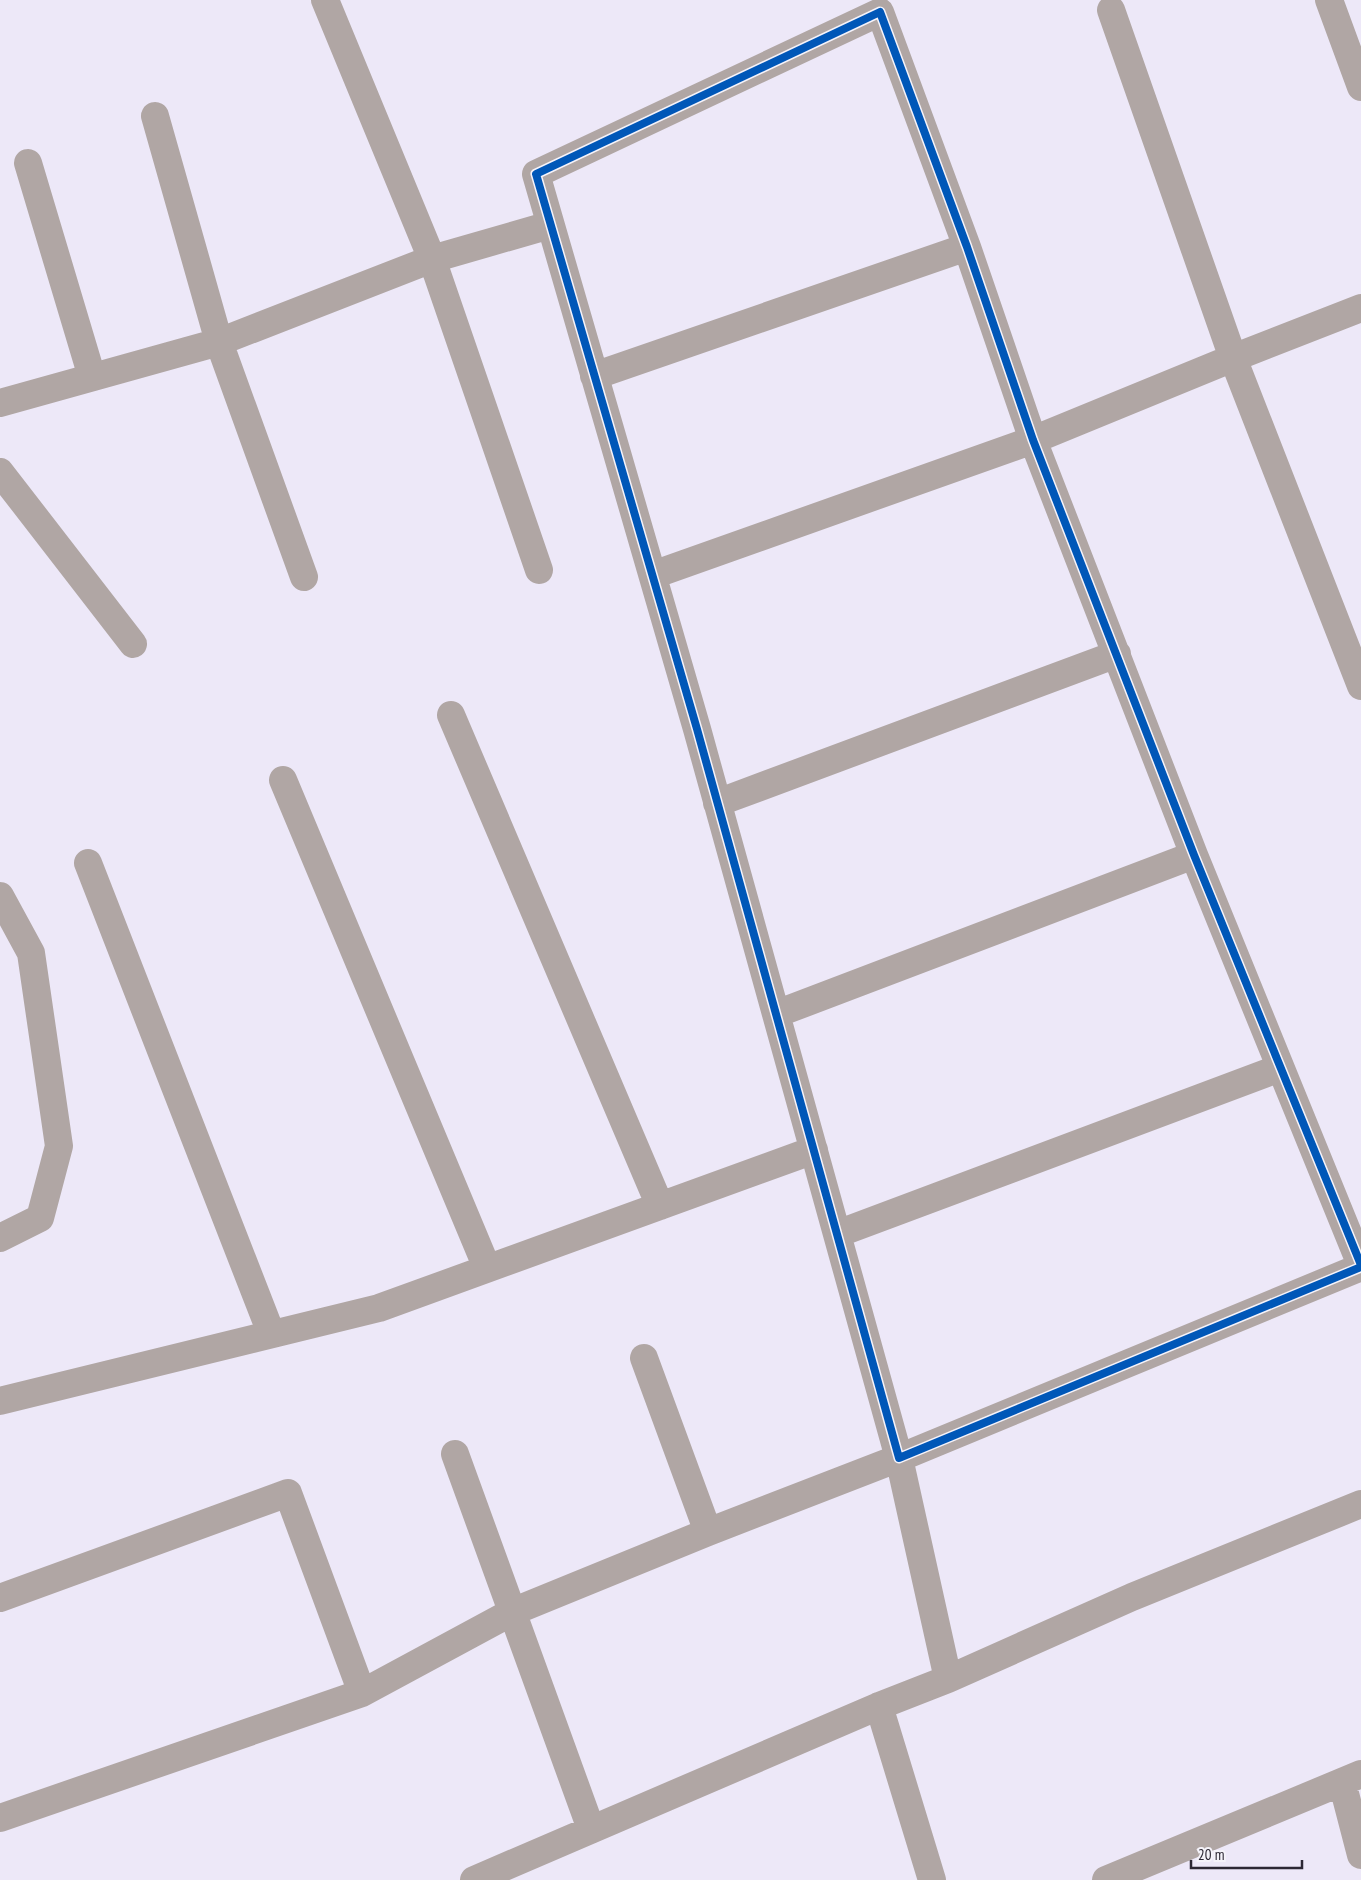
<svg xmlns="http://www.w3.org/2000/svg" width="1361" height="1880" font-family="'PT Sans Narrow',sans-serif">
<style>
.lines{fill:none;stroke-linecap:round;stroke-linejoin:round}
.minor{stroke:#b0a6a4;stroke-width:28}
.cycleway-casing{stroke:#f5f3fa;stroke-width:11}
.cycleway{stroke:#0057b8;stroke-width:8}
</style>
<rect width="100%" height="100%" fill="#ede8f8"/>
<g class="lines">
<path class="minor" d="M325,0L432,259L539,570
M1329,0L1361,87
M1111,10L1233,358L1361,686
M155,116L219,342L304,577
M28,163L92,377
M594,376L967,247
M0,403L219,342L432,259L550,225
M0,472L133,644
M653,575L1033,440L1233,358L1361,308
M451,715L660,1206
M283,780L487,1268
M717,803L1117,654
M88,863L271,1333
M0,896L31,953L59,1146L40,1218L0,1238
M776,1014L1194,855
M837,1234L1280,1068
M1361,1265L1194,855L1033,440L967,247L880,12L536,174L697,729L899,1458L1361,1267
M644,1358L708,1532
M0,1401L379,1308L814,1150
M455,1454L591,1829
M0,1598L288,1493L362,1693L0,1818
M362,1693L512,1612L708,1532L899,1458L948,1679
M879,1706L932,1880
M1342,1782L1361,1855
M474,1880L879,1706L948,1679L1132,1597L1361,1504
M1106,1880L1361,1774"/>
<g class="cycleway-casing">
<path id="cycleway" d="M1361,1265L1194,855L1033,440L967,247L880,12L536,174L697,729L899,1458L1361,1267"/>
</g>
<use href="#cycleway" class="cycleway"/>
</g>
<path d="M1191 1860v8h111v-8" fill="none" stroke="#2c2734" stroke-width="2.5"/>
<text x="1198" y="1860" font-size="15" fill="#2c2734" stroke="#f5f3fa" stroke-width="4" paint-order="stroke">20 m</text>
</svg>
